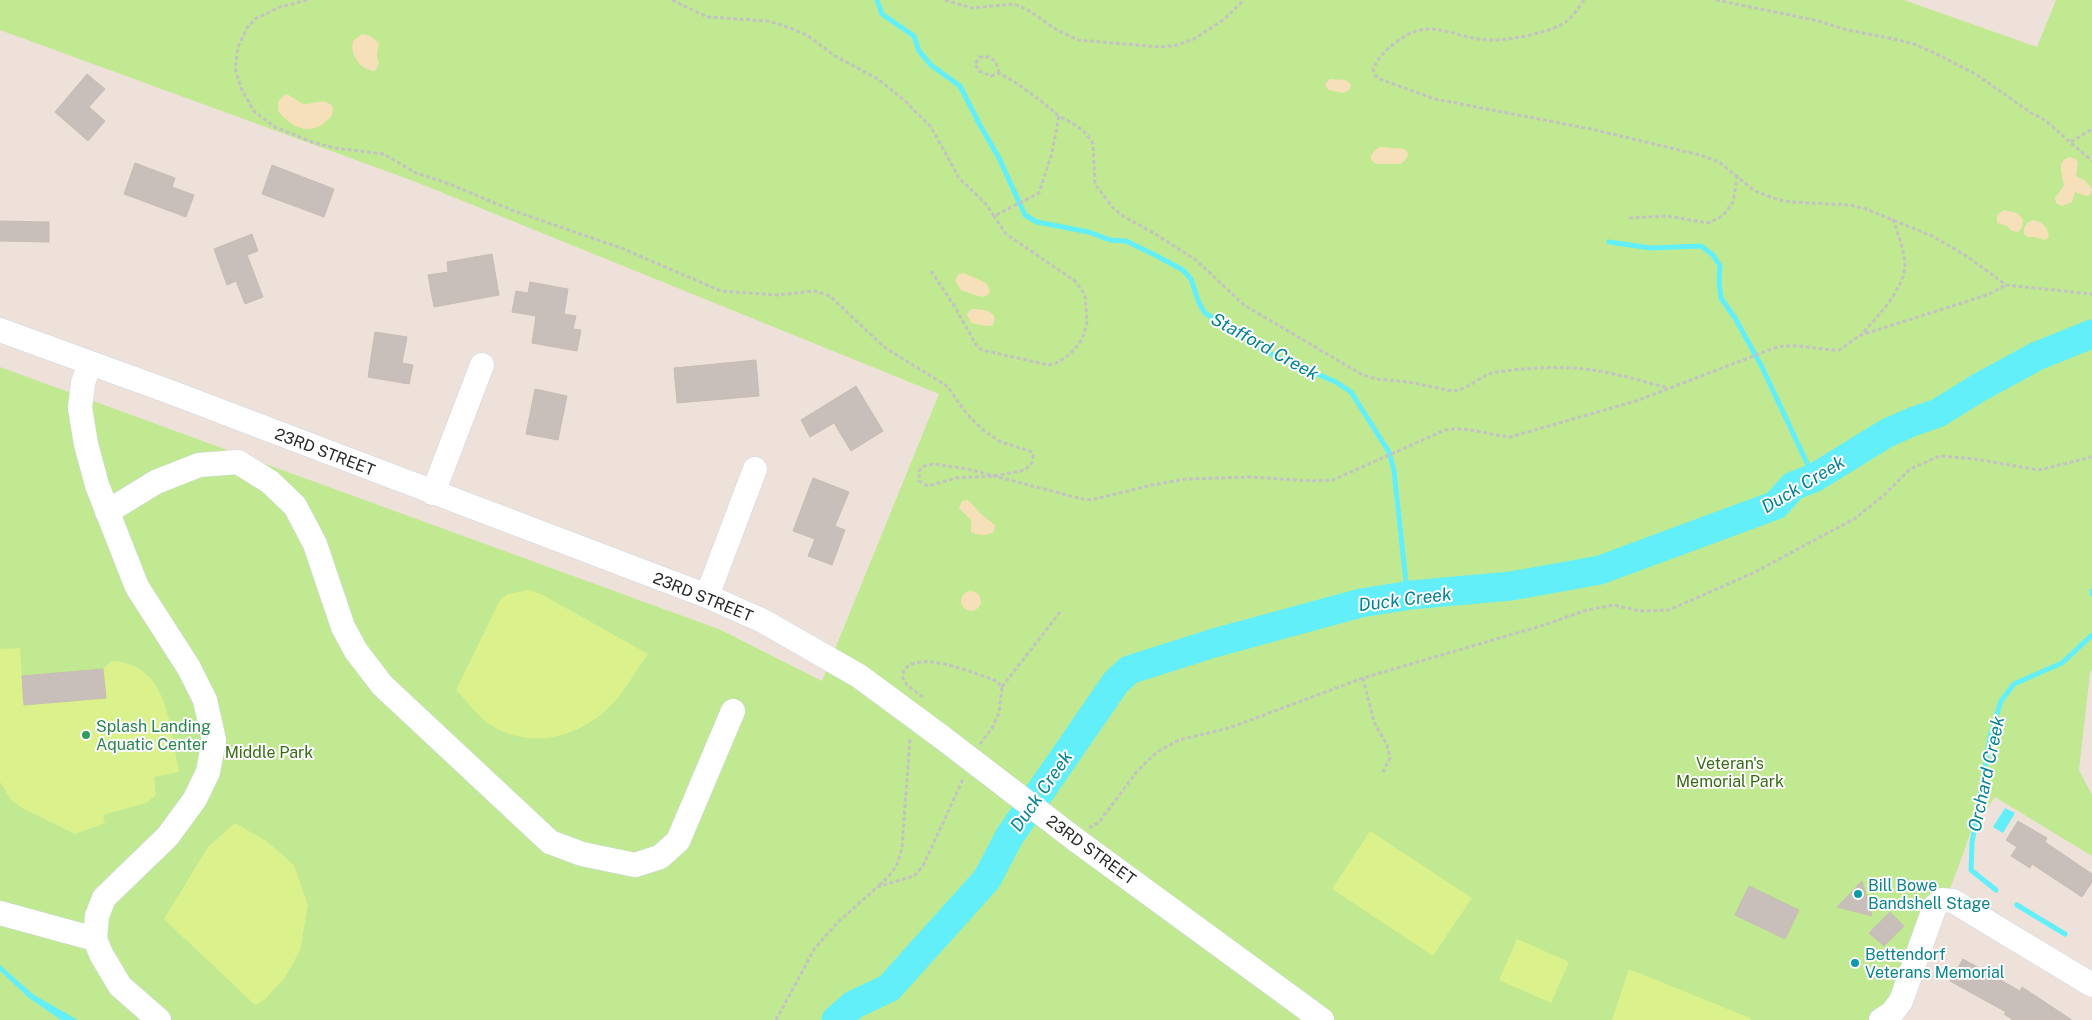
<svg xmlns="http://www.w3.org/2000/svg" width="2092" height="1020" font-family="'Public Sans',sans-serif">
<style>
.green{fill:#c1e991}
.sand{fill:#f5e0ba}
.pitch{fill:#daf18c}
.water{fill:#63eff9}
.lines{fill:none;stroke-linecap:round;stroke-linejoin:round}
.stream{stroke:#63eff9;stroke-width:5}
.river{stroke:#63eff9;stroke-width:29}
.building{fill:#c8beba;stroke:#c8bdb3}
.minor-casing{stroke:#cfd7e4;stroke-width:25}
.path{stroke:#c3c3c3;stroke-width:3;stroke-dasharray:4 2.5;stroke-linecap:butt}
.minor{stroke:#fff;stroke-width:24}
.minor-bridge-casing{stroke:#cfd7e4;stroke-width:25;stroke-linecap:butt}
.minor-bridge{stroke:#fff;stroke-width:24}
.leisure-dot{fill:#2e9e5b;stroke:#fff;stroke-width:2}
.culture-dot{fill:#0f9aa8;stroke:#fff;stroke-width:2}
.labels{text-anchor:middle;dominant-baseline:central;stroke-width:4;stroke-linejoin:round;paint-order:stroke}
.street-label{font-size:16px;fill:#292929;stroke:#fff}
.leisure-label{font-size:16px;fill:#27864d;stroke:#fff;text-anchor:start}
.park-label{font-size:16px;fill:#386c14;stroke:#fff}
.culture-label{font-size:16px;fill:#0d838f;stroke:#fff;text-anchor:start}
.water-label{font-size:18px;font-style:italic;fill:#048296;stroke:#fff}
</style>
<rect width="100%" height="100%" fill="#ede1da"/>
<path class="green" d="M0,0H1904L2037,47L2056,0H2092V669L2090,673L2079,770L2092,795V856L1995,797L1972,829L1902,1020H0V367L721,630L822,681L939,394L416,182L0,30Z"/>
<path class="sand" d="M362,34L370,36L379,43L377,55L379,64L375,71C360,70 350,56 353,41Z
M1330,79L1345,80L1351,84L1350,89L1344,93L1328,90L1325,84Z
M287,94L303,104C314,105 324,96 333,107L332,115C315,137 294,131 278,111V102L284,95Z
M1381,147L1405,149L1408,153L1407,158L1401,164H1376L1371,160C1370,154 1375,149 1381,147Z
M2070,157L2076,159L2078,163L2076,176L2086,181L2092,189L2090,195L2086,196L2075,192L2072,202L2062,206L2056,203L2055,198L2064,186C2063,175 2055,161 2070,157Z
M2004,210L2017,213L2023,219L2022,227L2018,232L2012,231L2007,226L1997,223V215Z
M2034,220C2042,222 2048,227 2049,236L2046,240L2034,237H2028L2024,234C2023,227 2027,221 2034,220Z
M964,273L986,283L990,290L988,295L981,297L961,290L955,280L959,274Z
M973,309C982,310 991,309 995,318L993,325L987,326L971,323L967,315L970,310Z
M968,500L982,515L995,525L994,532C987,536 978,536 971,532V520L959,508L962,501Z
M961 601a10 10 0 1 1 20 0a10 10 0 1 1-20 0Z"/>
<path class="pitch" d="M528,590L541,594L648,654C637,669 628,686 615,701C585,735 536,751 494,727C478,719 469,702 456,690L500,600L508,594Z
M20,648L22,676L103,669L112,661C169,663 170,729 179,772L154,777L156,795L146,803L103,815L105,823L75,834L22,808L11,800L0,782V649Z
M235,823L266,841L294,865L308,905L300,951L284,979L264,1000L255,1005L164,919L208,847Z
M1370,831L1472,898L1433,956L1332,889Z
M1517,939L1569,962L1551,1003L1499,980Z
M1629,969L1750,1018L1751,1020H1612Z"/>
<path class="water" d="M2005,808L2015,813L2003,833L1993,827Z
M0,965L34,995L78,1020H61L29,998L0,971Z"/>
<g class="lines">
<path class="stream" d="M877,0L882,14L914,36L919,51L931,65L960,86L980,125L999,158L1025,215L1037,222L1089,232L1110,240L1126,241L1155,255L1183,270L1191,279L1199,303L1205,313L1273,355L1336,382L1351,392L1389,452L1394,471L1406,582L1411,595
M1609,242L1651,248L1701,246L1713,255L1720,266L1719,282L1721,298L1735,318L1762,367L1814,478
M2092,591V594
M1996,890L1971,870L1972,843L1990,737L2001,701L2014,684L2062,663L2092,635
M2017,905L2065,934"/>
<path class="river" d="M836,1020L853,1005L889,988L987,879L1009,837L1116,682L1129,670L1214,643L1361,603L1411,595L1511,586L1600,570L1776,505L1793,486L1814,478L1887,433L1912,422L1938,413L1980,387L2037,356L2092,334"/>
</g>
<path class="building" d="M87,74L105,89L89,107L105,121L88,141L55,112Z
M135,163L175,178L172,187L194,195L186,217L124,194Z
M272,165L334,189L324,217L262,194Z
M0,221L49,222V242L0,241Z
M252,234L258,251L247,255L263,297L245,304L236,281L227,285L214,249Z
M492,254L499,295L434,307L428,275L448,272L447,262Z
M530,282L568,289L564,314L576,316L573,329L581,330L577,351L532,343L536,316L512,312L516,291L528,293Z
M375,332L407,337L402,363L413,365L409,384L368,377Z
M756,360L759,396L677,403L674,368Z
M856,386L883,431L851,451L834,423L810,437L801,420Z
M535,389L567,396L558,440L526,434Z
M813,478L849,492L835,526L845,530L832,565L808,556L815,539L793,531Z
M103,669L106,698L24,705L22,676Z
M2018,821L2047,838L2045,842L2092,874V882L2082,897L2032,864L2030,868L2011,856L2017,847L2006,840Z
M1862,881L1872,916L1837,907Z
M1749,886L1799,910L1785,939L1735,915Z
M1890,912L1904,926L1884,946L1869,933Z
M1963,959L2020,991L2022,987L2072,1020H2013L2004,1014L2006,1012L1950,981Z"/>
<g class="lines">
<g class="minor-casing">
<path id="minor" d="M0,330L173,393L707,596L763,621L859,676L943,738
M90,363L83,383L80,408L86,444L97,485L137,587L189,668L205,700L214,740L208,772L195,799L168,836L104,898L97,916L95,939L101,954L120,986L159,1020
M433,493L482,365
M107,512L156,482L199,465L238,462L270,482L295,506L315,544L343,627L356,651L382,685L550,842L582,854L635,865L660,857L678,841L733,711
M707,596L755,469
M1076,840L1322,1020
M0,913L95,939
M1881,1020L1892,1013L1901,1001L1935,906L1942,900L1953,901L2092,985"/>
</g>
<path class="path" d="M307,0L280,7L255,19L247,28L238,47L235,68L241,88L254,111L275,127L312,142L335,148L384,154L416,173L447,183L514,211L621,248L721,291L777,295L814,291L830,296L884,347L947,386L967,414L984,431L1001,442L1030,451L1033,455L1032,463L1025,470L995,476L956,478L928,486L919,481V471L924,466L934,464L968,469L1086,500L1095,499L1152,485L1186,479L1251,477L1312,481L1333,480L1445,430C1468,426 1488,435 1510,437L1636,401L1777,347C1798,343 1818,350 1839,350L1861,335
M672,0L707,17L768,21L790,28L807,35L835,56L878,79L904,100L931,127L959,178L985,203L994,216L1039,193L1052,153L1059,116C1072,123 1087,130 1093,144L1095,184L1112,207L1123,216L1157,235L1196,260L1244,305L1361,374L1376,379L1409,382L1452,391C1469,390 1481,374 1497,372C1525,368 1557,366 1585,369C1613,372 1641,381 1668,388
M945,0L972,8L1014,4L1028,10L1057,30L1078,40L1161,47L1177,45L1194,39L1223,20L1244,0
M1584,0C1579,7 1574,15 1567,21C1554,32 1511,40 1493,40C1455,41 1432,13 1395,43C1385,51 1378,58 1373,69L1375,75L1380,79L1435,99L1591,129L1700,155L1719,162L1755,191L1779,200L1792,202L1850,205L1866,209L1932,236L1968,257L2006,285L2092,294
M1716,0L1814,20L1848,30L1894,39L1914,44L1937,54L1977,75L2031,113L2045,120L2092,161
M999,73L996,62L989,57H980L975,64L979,71L991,76L999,73C1021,85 1040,100 1059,116
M2071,142L2092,129
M1629,218L1667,216L1708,223L1723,216L1733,202L1737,177
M1893,219C1898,234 1904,249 1905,264C1905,289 1877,317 1861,335L1987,295L2006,285
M931,271L955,307L976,345L982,350L1049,365L1059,362L1070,354L1079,344L1084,334L1087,322L1085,295L1075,281L1006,234L994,216
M1363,678L1374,722L1387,745L1390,758L1383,772
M1002,687L1060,612
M923,697L907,685L902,676C909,644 978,675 997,681L1002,687L999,713L992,728L980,744
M1089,826L1092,827L1100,821L1138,770L1157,752L1179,740L1229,728L1363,678L1544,625L1587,610L1614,605L1640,611L1669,610L1753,573L1854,519L1883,496L1910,469L1940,456L1975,459L2039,470L2092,457
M879,885C894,873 898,865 902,847L910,739
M776,1020L815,948L837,923L877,887L914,876L923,866L964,777"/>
<use href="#minor" class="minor"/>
<g class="minor-bridge-casing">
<path id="minor-bridge" d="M943,738L1076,840"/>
</g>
<use href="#minor-bridge" class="minor-bridge"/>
</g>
<circle class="leisure-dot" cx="86" cy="735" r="5"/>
<g class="culture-dot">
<circle cx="1858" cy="894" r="5"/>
<circle cx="1855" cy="963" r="5"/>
</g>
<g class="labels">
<g class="street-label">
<text transform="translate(325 452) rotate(21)">23RD STREET</text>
<text transform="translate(703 597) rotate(22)">23RD STREET</text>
<text transform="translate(1091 850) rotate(36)">23RD STREET</text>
</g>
<g class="leisure-label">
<text x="96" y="726">Splash Landing<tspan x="96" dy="18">Aquatic Center</tspan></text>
</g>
<g class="park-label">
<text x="269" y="752">Middle Park</text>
<text x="1730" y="763">Veteran's<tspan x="1730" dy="18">Memorial Park</tspan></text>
</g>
<g class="culture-label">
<text x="1868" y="885">Bill Bowe<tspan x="1868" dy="18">Bandshell Stage</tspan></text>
<text x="1865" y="954">Bettendorf<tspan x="1865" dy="18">Veterans Memorial</tspan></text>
</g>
<g class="water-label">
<text transform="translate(1265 346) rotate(29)">Stafford Creek</text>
<text transform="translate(1803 484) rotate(-31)">Duck Creek</text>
<text transform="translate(1405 599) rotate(-7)">Duck Creek</text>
<text transform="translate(1986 774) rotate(-78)">Orchard Creek</text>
<text transform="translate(1041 791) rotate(-55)">Duck Creek</text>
</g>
</g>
</svg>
